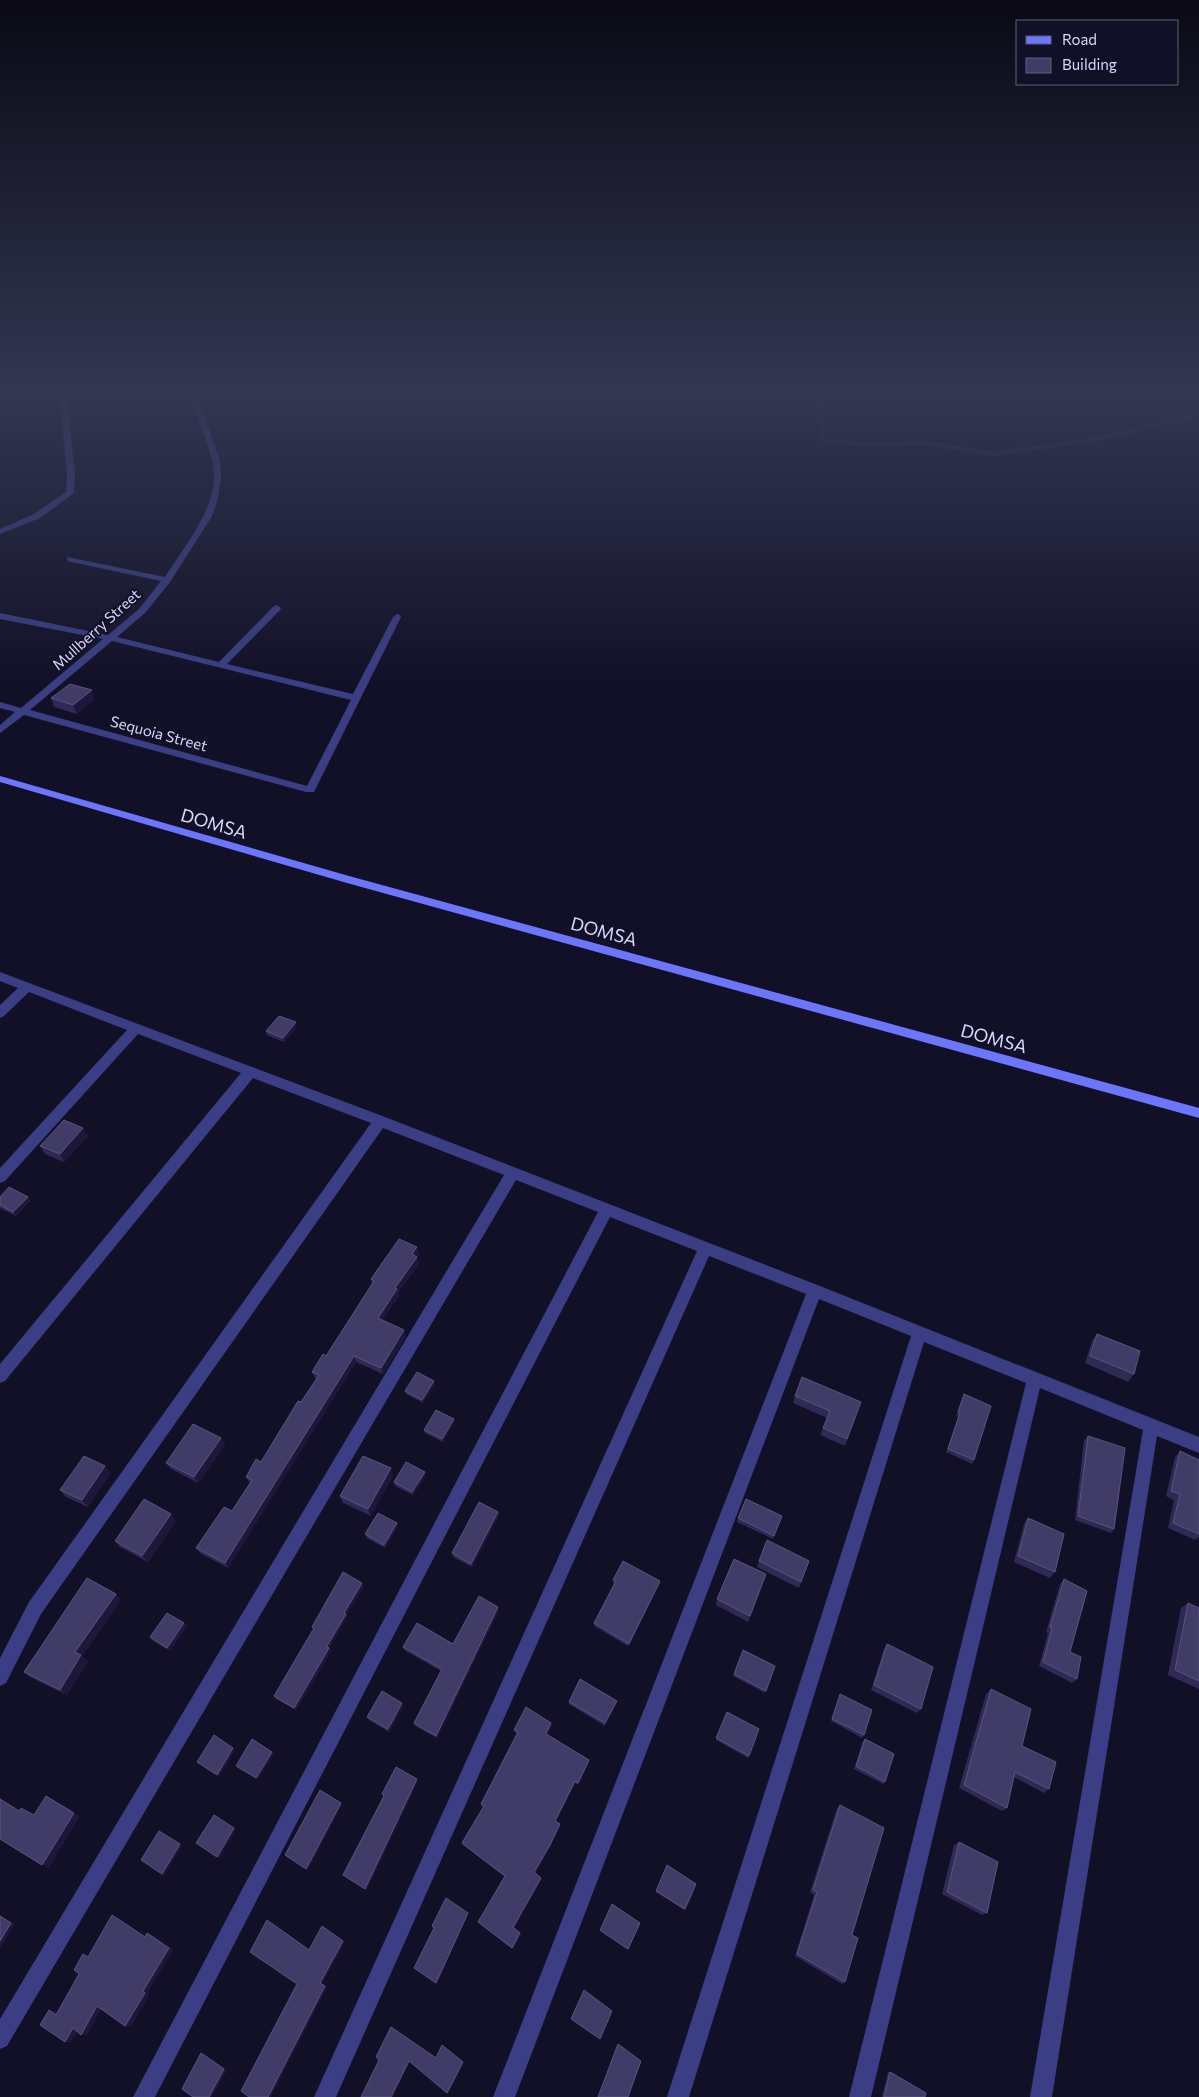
<svg xmlns="http://www.w3.org/2000/svg" width="1199" height="2097" font-family="Commissioner,sans-serif">
<style>
.lines{fill:none;stroke-linecap:round;stroke-linejoin:round}
.stream{stroke:#0f2a4c;stroke-width:4}
.minor{fill:#3b3e85;fill-rule:evenodd}
.secondary{fill:#6e75fd;fill-rule:evenodd}
.wall{fill:#2f2955}
.shaded-wall{fill:#1c173b}
.building{fill:#413c67;stroke:#59547f}
.labels{text-anchor:middle;dominant-baseline:central;stroke-width:4;stroke-linejoin:round;paint-order:stroke}
.far-street-label{font-size:15px;fill:#d8d6fe;stroke:#121027}
.street-label{font-size:18px;fill:#d8d6fe;stroke:#121027}
</style>
<rect width="100%" height="100%" fill="#121027"/>
<g class="lines">
<path class="stream" d="M820,394L823,440L864,444L926,443L994,454L1102,438L1199,415"/>
<path class="minor" d="M59,394H66L75,474L74,493L40,518L0,534V529L34,514L66,492L67,474Z
M190,394H197L220,461L221,478L218,498L212,516L170,582L145,613L117,637L219,662L274,606L277,605L281,608L280,610L227,664L353,694L393,617L397,614L400,615L401,617L314,792H306L24,715L0,733V725L15,712L0,708V702L21,708L103,639L0,619V613L108,635L139,609L161,581L67,561V557L165,577C186,543 223,503 212,460C206,438 197,416 190,394ZM112,641L351,700L307,786L30,710Z
M0,972L385,1117L820,1286L1199,1437V1453L1157,1436L1052,2097H1030L1143,1430L1040,1388L871,2097H849L1026,1383L924,1342L689,2097H667L911,1336L819,1299L515,2097H493L806,1294L709,1256L336,2097H314L697,1251L610,1217L155,2097H133L598,1212L516,1180L7,2046L0,2049V2019L504,1175L383,1128L41,1614L6,1683L0,1686V1658L29,1602L371,1123L253,1078L5,1381L0,1383V1364L241,1073L138,1034L5,1181L0,1183V1168L127,1030L29,992L4,1016L0,1018V1005L18,988L0,981Z"/>
<path class="secondary" d="M0,776L349,876L1199,1108V1118L347,883L0,782Z"/>
</g>
<path class="wall" d="M51,698L95,699L77,714L54,707Z
M297,1027L284,1042L267,1035L266,1031Z
M88,1136L64,1162L45,1154L40,1146Z
M0,1197L30,1201L16,1216L0,1208Z
M417,1247L419,1254L417,1257L419,1264L398,1293L399,1296L382,1320L406,1336L383,1374L356,1362L228,1568L200,1553L196,1548L232,1511L250,1483L246,1477L261,1462L316,1379L315,1378L312,1372L326,1356L372,1284L371,1279Z
M1097,1334L1134,1374L1128,1382L1085,1363L1092,1341Z
M435,1384L423,1403L406,1394L405,1391Z
M964,1394L974,1460L972,1464L946,1452L958,1417L956,1416Z
M795,1396L861,1402L845,1446L820,1435L827,1418L793,1403Z
M454,1419V1423L443,1442L425,1433L424,1430Z
M1088,1436L1114,1529L1111,1533L1075,1520L1084,1440Z
M221,1438L225,1445L198,1483L171,1469L166,1463Z
M1180,1451L1199,1460V1537L1195,1540L1168,1528L1174,1500L1166,1496L1175,1457Z
M111,1473L88,1507L66,1497L60,1490Z
M393,1475L371,1516L343,1503L340,1496Z
M426,1475L413,1495L395,1486L394,1482Z
M498,1512L499,1515L472,1567L453,1557L452,1553Z
M782,1516L773,1539L737,1522L738,1518Z
M1028,1518L1055,1572L1050,1578L1014,1562L1024,1524Z
M176,1521L148,1562L120,1547L115,1541Z
M397,1523L398,1526L385,1548L367,1538L365,1534Z
M759,1561H809L799,1588L757,1567Z
M766,1574L748,1622L716,1605L717,1599Z
M1064,1579L1070,1652L1077,1679L1072,1683L1039,1666L1048,1633L1046,1632L1060,1584Z
M613,1580L660,1581V1584L628,1646L594,1626V1623L614,1584L613,1583Z
M362,1583L364,1586L346,1615L347,1617L329,1648L331,1651L296,1710L276,1699L274,1696L314,1629L312,1627Z
M116,1594L121,1600L82,1656L88,1661L67,1695L30,1677L24,1672Z
M1188,1603L1199,1608V1689L1168,1675L1181,1608Z
M499,1610L437,1738L415,1726L414,1723L441,1671L404,1650L403,1647L453,1644Z
M184,1623L187,1626L170,1651L152,1640L150,1637Z
M887,1644L921,1709L917,1713L871,1690L884,1649Z
M743,1650L775,1666L765,1693L733,1676Z
M991,1689L1022,1746L1049,1789L1044,1793L1014,1777L1007,1808L1002,1811L959,1788L986,1694Z
M840,1694L864,1735L862,1738L831,1721Z
M569,1702L616,1703L605,1726L569,1704Z
M403,1706L389,1732L369,1720L367,1717Z
M727,1712L759,1729L748,1758L716,1740Z
M552,1726L547,1734L589,1760V1762L578,1785L575,1783L556,1821L560,1824V1825L550,1847L535,1873L541,1878V1880L514,1928L521,1934L513,1949L478,1922L505,1877L463,1845L462,1843L483,1807L481,1805V1804L517,1733L515,1732L514,1730Z
M865,1739L885,1782L883,1784L854,1769L863,1741Z
M840,1805L852,1935L845,1982L842,1984L795,1956L814,1895L810,1892L837,1808Z
M959,1842L987,1913L982,1915L942,1894L954,1845Z
M667,1865L696,1884L684,1910L656,1892Z
M640,1923L628,1950L600,1931V1930Z
M888,2072H890L925,2097H882Z"/>
<path class="shaded-wall" d="M92,690L95,699L77,714L73,705Z
M296,1022L297,1027L284,1042L283,1038Z
M83,1128L88,1136L64,1162L60,1154Z
M28,1197L30,1201L16,1216L13,1212Z
M417,1247L419,1254L414,1261L412,1254Z
M417,1257L419,1264L398,1293L399,1296L380,1325L378,1318L395,1288Z
M404,1330L406,1336L383,1374L381,1368Z
M354,1356L356,1362L228,1568L225,1563Z
M434,1381L435,1384L423,1403L422,1400Z
M454,1419V1423L443,1442L442,1439Z
M221,1438L225,1445L198,1483L194,1477Z
M105,1466L111,1473L88,1507L82,1500Z
M391,1468L393,1475L371,1516L368,1509Z
M425,1472L426,1475L413,1495L412,1492Z
M498,1512L499,1515L472,1567L471,1564Z
M171,1514L176,1521L148,1562L142,1556Z
M397,1523L398,1526L385,1548L384,1545Z
M660,1581V1584L628,1646L629,1644Z
M362,1583L364,1586L346,1615L347,1617L328,1649L327,1646L344,1613Z
M116,1594L121,1600L82,1656L88,1661L67,1695L60,1690L75,1652Z
M498,1607L499,1610L437,1738L436,1736Z
M184,1623L187,1626L170,1651L167,1648Z
M329,1648L331,1651L296,1710L294,1708Z
M617,1701L616,1703L605,1726V1723Z
M402,1703L403,1706L389,1732L388,1729Z
M551,1723L552,1726L546,1736V1734Z
M233,1748L235,1750L219,1777L217,1775Z
M272,1752L274,1754L258,1780L256,1778Z
M589,1760V1762L578,1785V1783Z
M417,1779L418,1781L367,1890L365,1889Z
M575,1781V1783L555,1822V1821Z
M46,1796L80,1816L49,1868L42,1865Z
M0,1798L26,1814L19,1811L0,1799Z
M341,1803L342,1805L308,1870L306,1869Z
M560,1824V1825L550,1847L534,1873V1872Z
M234,1828L236,1829L220,1858L217,1857Z
M159,1831L182,1846L164,1876L162,1874Z
M541,1878V1880L513,1928V1927Z
M468,1913V1914L437,1984L436,1983Z
M0,1915L15,1924L0,1949Z
M112,1915L117,1917L150,1939L145,1937Z
M322,1926L345,1942L322,1984L327,1987L271,2097H268L320,1983Z
M147,1933L152,1935L173,1950L148,1992L150,1994L131,2027L125,2026L143,1991Z
M520,1933L521,1934L513,1949L512,1948Z
M97,2006L103,2007L87,2035H81Z
M49,2010L56,2011L62,2016L56,2015Z
M73,2028L79,2029L71,2042H65Z
M442,2045L464,2062L448,2093H447Z
M201,2053L204,2054L227,2070L212,2097H209Z
M409,2061H410L393,2097H391Z"/>
<path class="building" d="M70,684L92,690L73,705L51,698Z
M279,1016L296,1022L283,1038L266,1031Z
M64,1120L83,1128L60,1154L40,1146Z
M9,1187L28,1197L13,1212L0,1205V1197Z
M399,1239L417,1247L412,1254L417,1257L395,1288L397,1289L378,1318L404,1330L381,1368L354,1356L225,1563L196,1548L224,1507L232,1511L252,1480L246,1477L256,1459L261,1462L298,1401L301,1402L319,1375L312,1372L323,1354L326,1356L374,1281L371,1279Z
M1097,1334L1140,1351L1134,1374L1090,1356Z
M417,1372L434,1381L422,1400L405,1391Z
M802,1377L861,1402L847,1439L823,1428L830,1411L795,1396Z
M964,1394L991,1406L974,1460L948,1449L960,1413L958,1412Z
M436,1410L454,1419L442,1439L424,1430Z
M193,1424L221,1438L194,1477L166,1463Z
M1088,1436L1125,1448L1114,1529L1078,1516Z
M1180,1451L1199,1460V1534L1173,1523L1180,1494L1171,1491Z
M84,1456L105,1466L82,1500L60,1490Z
M363,1456L391,1468L368,1509L340,1496Z
M406,1462L425,1472L412,1492L394,1482Z
M144,1499L171,1514L142,1556L115,1541Z
M746,1499L782,1516L774,1536L738,1518Z
M479,1502L498,1512L471,1564L452,1553Z
M378,1513L397,1523L384,1545L365,1534Z
M1028,1518L1064,1534L1055,1572L1018,1556Z
M767,1540L809,1561L801,1582L759,1561Z
M734,1559L766,1574L750,1616L717,1599Z
M623,1561L660,1581L629,1644L594,1623L616,1581L613,1580Z
M343,1572L362,1583L344,1613L346,1614L327,1646L329,1648L294,1708L274,1696L314,1628L312,1627Z
M87,1578L116,1594L75,1652L81,1655L60,1690L24,1672Z
M1064,1579L1087,1591L1070,1652L1081,1657L1077,1679L1043,1662L1052,1628L1050,1627Z
M479,1596L498,1607L436,1736L414,1723L442,1669L403,1647L417,1623L453,1644Z
M1188,1603L1199,1608V1681L1175,1670Z
M167,1613L184,1623L167,1648L150,1637Z
M887,1644L933,1667L921,1709L874,1685Z
M743,1650L775,1666L766,1691L734,1674Z
M580,1679L617,1701L605,1723L569,1702Z
M991,1689L1031,1709L1022,1746L1056,1762L1049,1789L1015,1772L1007,1808L964,1785Z
M382,1691L402,1703L388,1729L367,1717Z
M840,1694L872,1710L864,1735L832,1719Z
M526,1707L551,1723L546,1734L589,1760L578,1783L575,1781L555,1821L560,1824L550,1845L534,1872L541,1878L513,1927L520,1933L512,1948L478,1922L505,1876L462,1843L484,1806L481,1804L518,1732L514,1730Z
M727,1712L759,1729L749,1756L716,1738Z
M214,1735L233,1748L217,1775L197,1762Z
M252,1739L272,1752L256,1778L236,1766Z
M865,1739L894,1754L885,1782L856,1766Z
M396,1767L417,1779L365,1889L343,1875L384,1796L382,1794Z
M320,1790L341,1803L306,1869L285,1855Z
M46,1796L74,1813L42,1865L0,1839V1799L19,1811L21,1808L34,1815Z
M840,1805L884,1828L852,1935L858,1938L845,1982L797,1954L817,1892L813,1890Z
M214,1815L234,1828L217,1857L196,1843Z
M159,1831L180,1844L162,1874L141,1860Z
M959,1842L998,1862L987,1913L947,1892Z
M667,1865L696,1884L685,1909L656,1891Z
M446,1898L468,1913L436,1983L414,1968L434,1928L432,1926Z
M612,1904L640,1923L628,1949L600,1930Z
M112,1915L145,1937L147,1933L169,1948L143,1991L145,1993L125,2026L97,2006L81,2035L73,2028L65,2042L40,2025L49,2010L56,2015L79,1974L74,1970L83,1954L88,1957Z
M0,1916L11,1923L0,1941Z
M267,1920L309,1950L322,1926L343,1941L320,1983L325,1986L268,2097H249L241,2091L297,1984L250,1952Z
M584,1990L612,2011L600,2039L571,2019Z
M391,2027L436,2058L442,2045L463,2062L447,2093L409,2061L391,2097H361L379,2060L376,2057Z
M618,2044L641,2061L628,2097H598Z
M201,2053L224,2069L209,2097H193L182,2089Z
M890,2072L926,2093L925,2097H884Z"/>
<linearGradient id="sky" x2="0" y2="1"><stop stop-color="#0a0915"/><stop offset="0.57" stop-color="#333752"/><stop offset="1" stop-color="#333752" stop-opacity="0"/></linearGradient>
<rect width="1199" height="688" fill="url(#sky)"/>
<g class="labels">
<g class="far-street-label">
<text transform="translate(96 629) rotate(-42)">Mullberry Street</text>
<text transform="translate(159 733) rotate(15)">Sequoia Street</text>
</g>
<g class="street-label">
<text transform="translate(214 823) rotate(16)">DOMSA</text>
<text transform="translate(604 931) rotate(15)">DOMSA</text>
<text transform="translate(994 1038) rotate(15)">DOMSA</text>
</g>
</g>
<rect x="1016" y="20" width="162" height="65" fill="#121027" stroke="#615f7d"/>
<rect x="1026" y="36" width="25" height="8" fill="#6e75fd" stroke="#615f7d"/>
<text x="1062" y="45" font-size="15" fill="#d8d6fe">Road</text>
<rect x="1026" y="58" width="25" height="15" fill="#413c67" stroke="#615f7d"/>
<text x="1062" y="70" font-size="15" fill="#d8d6fe">Building</text>
</svg>
